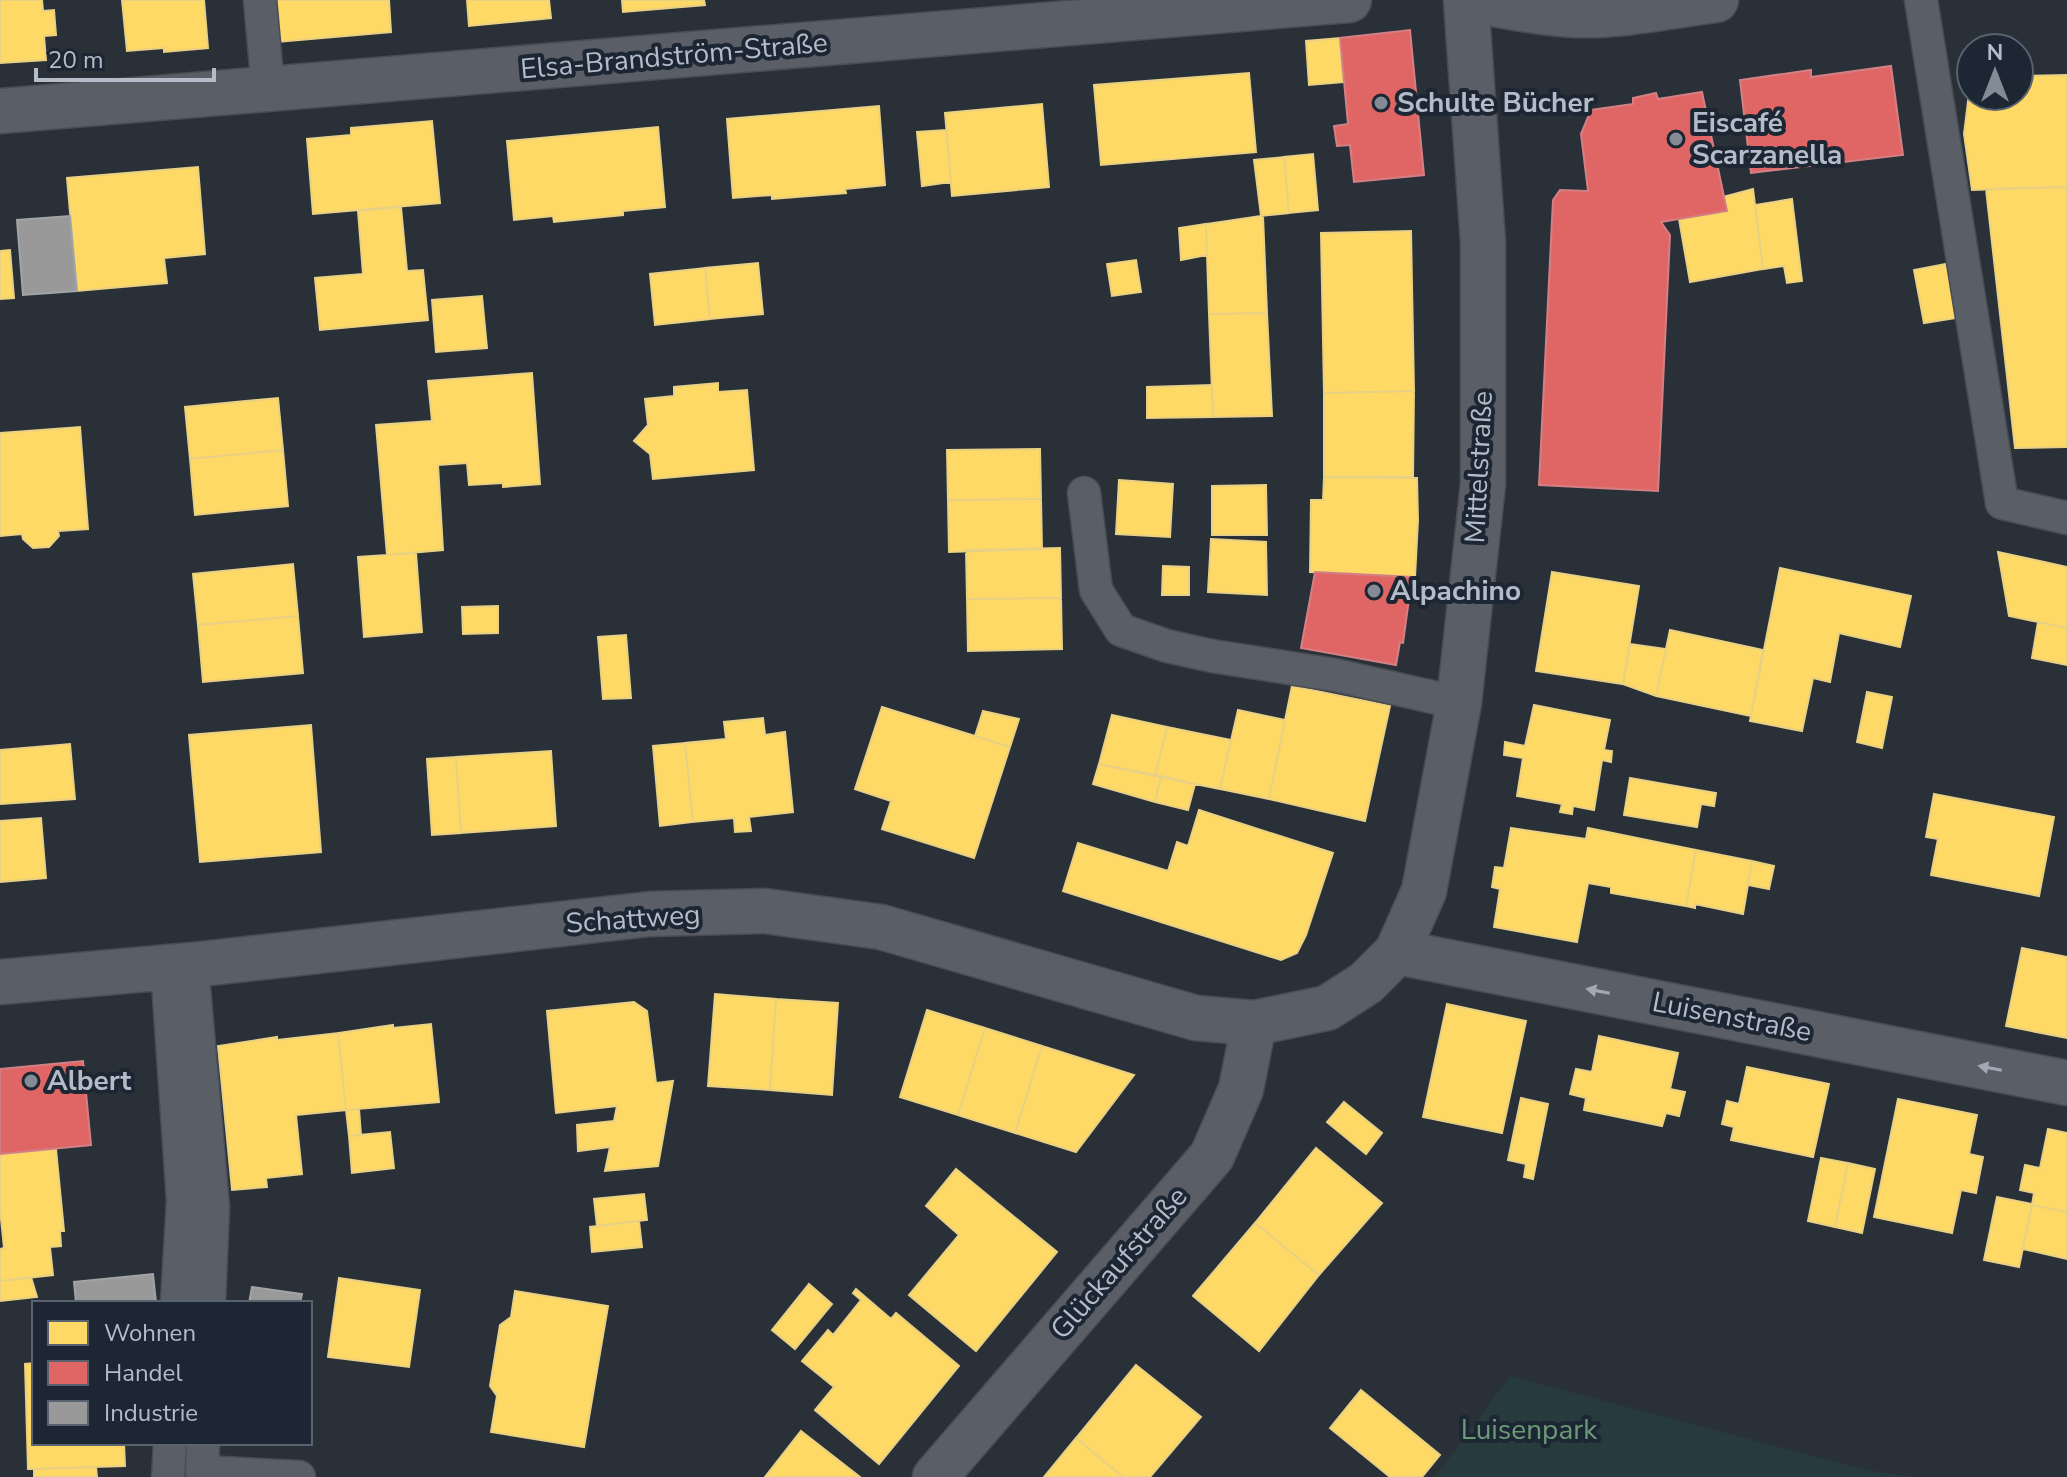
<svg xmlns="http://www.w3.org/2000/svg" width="2067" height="1477" font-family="'Nunito Sans',sans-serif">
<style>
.green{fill:#273a3e}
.homes{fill:#ffd966;stroke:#e8d084;stroke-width:2}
.shops{fill:#e06666;stroke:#d38084;stroke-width:2}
.industry{fill:#999;stroke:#a1a4a7;stroke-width:2}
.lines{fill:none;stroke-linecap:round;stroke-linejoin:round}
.service-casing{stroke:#484c53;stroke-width:35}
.minor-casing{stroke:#484c53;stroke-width:47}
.service{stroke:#5a5e66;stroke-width:32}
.minor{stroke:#5a5e66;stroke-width:44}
.oneway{fill:#a2a9b5}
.poi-dot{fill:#848b96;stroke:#1d2633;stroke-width:3}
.labels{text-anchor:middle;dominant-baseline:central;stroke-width:8;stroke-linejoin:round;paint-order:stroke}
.street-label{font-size:28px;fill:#b4bcc9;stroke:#1d2633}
.poi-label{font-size:28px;font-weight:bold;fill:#b4bcc9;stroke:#1d2633;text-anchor:start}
.park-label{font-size:28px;fill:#6b9a76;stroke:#1d2633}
</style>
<rect width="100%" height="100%" fill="#2a3038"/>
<path class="green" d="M1510,1376L1862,1469L1914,1477H1435Z"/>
<path class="homes" d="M0,0H42L43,11L54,10L56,35L44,36L46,60L0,63Z
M122,0H204L208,48L164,52V48L127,51Z
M273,0H389L391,32L277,42Z
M467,0H549L551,18L469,26Z
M622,0H704L705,5L623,12Z
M1340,38L1343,82L1309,85L1306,41Z
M1249,73L1256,152L1101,165L1094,85Z
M2067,75V187L1972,190L1964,134L1971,77V96H2019V76Z
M1042,104L1049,187L952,196L945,113Z
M879,106L885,185L845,189L846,193L772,199V195L733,198L727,119Z
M432,121L440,203L313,214L307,139L351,135V128Z
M658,127L665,207L623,211V215L554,222L553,216L514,220L507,141Z
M946,130L951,182L922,186L917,132Z
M1313,154L1318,210L1289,213L1284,157Z
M1284,157L1289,213L1261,216L1254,160Z
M198,167L205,254L164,258L167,283L77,291L67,178Z
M2067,187V447L2015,448L1986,189Z
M1753,189L1763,269L1690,282L1679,219L1727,211L1723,197Z
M1792,199L1802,281L1787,283L1784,266L1763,269L1755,205Z
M401,207L407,271L423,270L428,320L320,330L315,278L363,274L358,211Z
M1261,216H1263L1267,313L1209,314L1206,224Z
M1206,224L1207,255L1181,260L1179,228Z
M1411,231L1414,391L1324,393L1321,233Z
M10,250L14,298L0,299V251Z
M1136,260L1141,292L1112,296L1107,264Z
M758,263L763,314L710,319L705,268Z
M1946,264L1956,318L1924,323L1914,270Z
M705,268L710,319L655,325L650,274Z
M482,296L487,348L436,352L432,300Z
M1267,313L1272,416L1213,417L1209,314Z
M532,373L540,484L503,487V483L469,485L467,463L438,465L443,550L387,555L376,425L432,421L428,381Z
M718,383V392L747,390L754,470L653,479L650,454L634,441L648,425L645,399L674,396V387Z
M1212,385L1213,417L1147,418V387Z
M1414,391L1413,477H1324V393Z
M278,398L283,450L190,459L185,407Z
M80,427L88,529L58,531L59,536L49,547L33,548L23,539L22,534L0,536V433Z
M1040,449L1041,499L948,500L947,450Z
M283,450L288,506L195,515L190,459Z
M1324,477L1417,478L1418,520L1415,577L1310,572L1311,500H1323Z
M1119,480L1173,484L1170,537L1116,534Z
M1266,485L1267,535H1212V486Z
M1041,499L1042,549L949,552L948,500Z
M1211,539L1266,542L1267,595L1208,592Z
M1060,548L1061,598L967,599L966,550Z
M1998,552L2067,567V628L2009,616Z
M416,553L422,632L364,637L358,557Z
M293,564L298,616L198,625L193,574Z
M1163,566L1189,567V595H1162Z
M1780,568L1911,596L1900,647L1839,633L1830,682L1813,678L1802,731L1750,721Z
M1552,572L1639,586L1623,684L1536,671Z
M1061,598L1062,649L968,651L967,599Z
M498,606V633L463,634L462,607Z
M298,616L303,673L203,682L198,625Z
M2038,622L2067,628V665L2032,658Z
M1670,630L1763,650L1751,716L1656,696Z
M626,635L631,698L603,699L598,637Z
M1630,644L1666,649L1656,696L1623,684Z
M1292,686L1390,706L1365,821L1269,799Z
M1867,692L1892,697L1882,748L1857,742Z
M1534,705L1610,720L1604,750L1612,751L1611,762L1602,760L1594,810L1573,806L1572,814L1560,812L1562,804L1517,796L1523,758L1504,755L1505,742L1525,746Z
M882,707L1010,747L974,858L882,829L891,801L855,789Z
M1238,710L1285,720L1269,799L1220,789Z
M983,711L1019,719L1010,747L975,736Z
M1112,715L1167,727L1155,776L1099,764Z
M763,718L765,735L785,732L793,812L749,817L751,831L735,832L734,818L693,822L685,743L726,739L724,722Z
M311,725L321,852L200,862L189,735Z
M1167,727L1231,740L1220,789L1155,776Z
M685,743L693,822L660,826L653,746Z
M70,744L75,799L0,804V750Z
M551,751L556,826L461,833L456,757Z
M456,757L461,833L432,835L427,759Z
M1099,764L1161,776L1155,802L1093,784Z
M1161,776L1195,784L1188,810L1155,802Z
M1630,778L1716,793L1714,806L1701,804L1697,827L1624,815Z
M1934,794L2054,817L2039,896L1931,875L1938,839L1926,837Z
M1199,810L1333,853L1306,935L1297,953L1281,960L1063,891L1078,843L1168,871L1177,842L1188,846Z
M41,818L46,878L0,882V821Z
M1511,828L1586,839L1588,828L1696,850L1686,906L1611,893V887L1588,883L1577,942L1494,927L1500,889L1492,887L1495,867L1504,868Z
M1696,850L1752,861L1743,914L1695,904V908L1686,906Z
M1752,861L1774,866L1769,889L1748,885Z
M2022,948L2067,957V1038L2006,1026Z
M715,994L776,999L770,1090L708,1086Z
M776,999L838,1003L832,1095L770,1090Z
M634,1002L647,1011L656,1083L673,1081L658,1166L605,1171L610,1147L578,1151L577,1125L614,1121L617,1106L556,1113L547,1011Z
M1447,1004L1526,1021L1502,1133L1423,1117Z
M927,1010L985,1028L958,1115L900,1097Z
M431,1024L439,1102L346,1110L338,1033L393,1025V1028Z
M985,1028L1042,1046L1015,1133L958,1115Z
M338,1033L346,1110L296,1115L302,1174L266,1178L267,1187L232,1190L218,1046L277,1037V1040Z
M1599,1036L1678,1053L1670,1089L1685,1092L1679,1116L1666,1113L1662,1126L1584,1110L1586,1098L1570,1094L1576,1069L1592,1072Z
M1042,1046L1134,1075L1076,1152L1015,1133Z
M1747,1067L1829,1084L1813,1157L1731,1140L1734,1127L1722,1124L1727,1101L1739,1104Z
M1521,1098L1548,1104L1533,1179L1524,1177L1526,1164L1508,1160Z
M1898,1099L1977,1115L1969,1154L1983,1157L1976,1193L1961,1190L1952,1233L1874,1217Z
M1344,1102L1382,1133L1366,1154L1327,1122Z
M359,1109L361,1135L349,1136L346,1110Z
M2048,1129L2067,1133V1212L2032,1205L2034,1193L2020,1190L2025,1165L2040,1168Z
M390,1132L394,1168L352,1173L349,1136Z
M1316,1148L1382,1203L1319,1275L1255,1223Z
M56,1149L64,1231H60L61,1246L50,1247L53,1275L0,1281V1249L4,1248L0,1209V1154Z
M1821,1158L1848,1163L1835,1227L1808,1221Z
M1848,1163L1875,1169L1862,1233L1835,1227Z
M956,1169L1057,1252L976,1351L909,1295L959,1235L926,1206Z
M644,1194L647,1220L597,1226L594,1199Z
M1997,1197L2032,1204L2019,1267L1984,1260Z
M2032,1205L2067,1212V1259L2023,1249Z
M639,1221L642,1247L592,1252L590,1227Z
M1255,1223L1319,1275L1259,1351L1193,1296Z
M31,1277L37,1297L0,1301V1281Z
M339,1278L420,1290L409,1367L328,1357Z
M809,1284L832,1304L795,1349L772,1330Z
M856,1289L891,1319L896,1313L959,1366L879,1464L815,1410L834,1387L802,1361L828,1330L833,1335L861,1300L853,1293Z
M515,1291L608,1306L584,1447L491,1432L497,1396L490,1386L500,1325L511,1317Z
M34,1363V1443H124L125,1466L28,1469L25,1364Z
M1136,1365L1201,1417L1150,1477H1123L1076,1438Z
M1361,1390L1440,1455L1422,1477H1390L1330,1428Z
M801,1431L860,1477H765Z
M1076,1438L1123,1477H1044Z
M96,1467L97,1477H34V1469Z"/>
<path class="shops" d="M1410,30L1424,175L1354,182L1350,145L1337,146L1334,126L1348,124L1340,38Z
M1891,66L1903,155L1751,173L1740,80L1811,70V77Z
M1702,92L1727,211L1661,222L1670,235L1658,491L1539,485L1553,200L1560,190L1588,191L1581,134L1591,110L1633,104V98L1656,93L1658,99Z
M1315,572L1412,577L1403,643L1400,642L1396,665L1301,648Z
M83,1061L91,1145L0,1154V1069Z"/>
<path class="industry" d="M70,216L77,291L23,295L17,220Z
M153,1274L156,1303H76L74,1282Z
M252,1287L302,1294L300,1303H249Z"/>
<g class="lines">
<g class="service-casing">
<path id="service" d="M260,0L268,89
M1921,0L2002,503L2067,518
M1084,493L1096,590L1121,630L1167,646L1212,656L1335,675L1459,703
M192,965L213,1207L209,1303
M167,967L183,1201L177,1303
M203,1443L202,1472L299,1477
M168,1477L170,1443"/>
</g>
<g class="minor-casing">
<path id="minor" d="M1474,0C1507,7 1540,13 1573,15C1620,17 1670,6 1716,0
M0,111L1349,0
M1397,952L2067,1083
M0,982L192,965L650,914L765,911L881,927L1196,1018L1254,1023L1327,1008L1366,983L1397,952L1424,891L1459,703L1483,484V242L1466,0
M935,1477L1212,1156L1241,1089L1254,1023"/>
</g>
<use href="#service" class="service"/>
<use href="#minor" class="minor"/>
</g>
<defs><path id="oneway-solid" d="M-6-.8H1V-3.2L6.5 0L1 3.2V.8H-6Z" transform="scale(2)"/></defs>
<g class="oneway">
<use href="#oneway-solid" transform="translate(1598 991) rotate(-169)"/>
<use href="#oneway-solid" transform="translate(1990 1068) rotate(-169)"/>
</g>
<g class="poi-dot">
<circle cx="1381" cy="103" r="8"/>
<circle cx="1676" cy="139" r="8"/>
<circle cx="1374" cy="591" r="8"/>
<circle cx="31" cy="1081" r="8"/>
</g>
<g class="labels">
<g class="street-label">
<text transform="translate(674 56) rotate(-5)">Elsa-Brandström-Straße</text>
<text transform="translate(1479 467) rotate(-87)">Mittelstraße</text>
<text transform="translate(633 919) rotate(-4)">Schattweg</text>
<text transform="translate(1732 1017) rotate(11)">Luisenstraße</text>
<text transform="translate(1119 1263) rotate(-49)">Glückaufstraße</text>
</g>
<g class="poi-label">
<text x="1397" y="103">Schulte Bücher</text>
<text x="1692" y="123">Eiscafé<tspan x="1692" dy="32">Scarzanella</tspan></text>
<text x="1390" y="591">Alpachino</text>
<text x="47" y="1081">Albert</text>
</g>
<g class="park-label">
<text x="1529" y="1430">Luisenpark</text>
</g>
</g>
<rect x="32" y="1301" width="280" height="144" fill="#1d2633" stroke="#59626f" stroke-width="2"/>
<rect x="48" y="1321" width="40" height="24" fill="#ffd966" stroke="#59626f" stroke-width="2"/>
<text x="104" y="1341" font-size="24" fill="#b4bcc9">Wohnen</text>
<rect x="48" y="1361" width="40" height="24" fill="#e06666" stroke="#59626f" stroke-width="2"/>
<text x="104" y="1381" font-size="24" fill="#b4bcc9">Handel</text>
<rect x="48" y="1401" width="40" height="24" fill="#999999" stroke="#59626f" stroke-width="2"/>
<text x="104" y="1421" font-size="24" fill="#b4bcc9">Industrie</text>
<g transform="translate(1995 72)"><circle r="38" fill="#1d2633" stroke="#59626f" stroke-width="2"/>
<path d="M0-6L14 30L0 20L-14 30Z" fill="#848b96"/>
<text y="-12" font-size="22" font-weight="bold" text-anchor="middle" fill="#b4bcc9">N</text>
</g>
<path d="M36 68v12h178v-12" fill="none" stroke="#b4bcc9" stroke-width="4"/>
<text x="48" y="68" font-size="24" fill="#b4bcc9" stroke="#1d2633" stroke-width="6" paint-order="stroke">20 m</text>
</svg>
